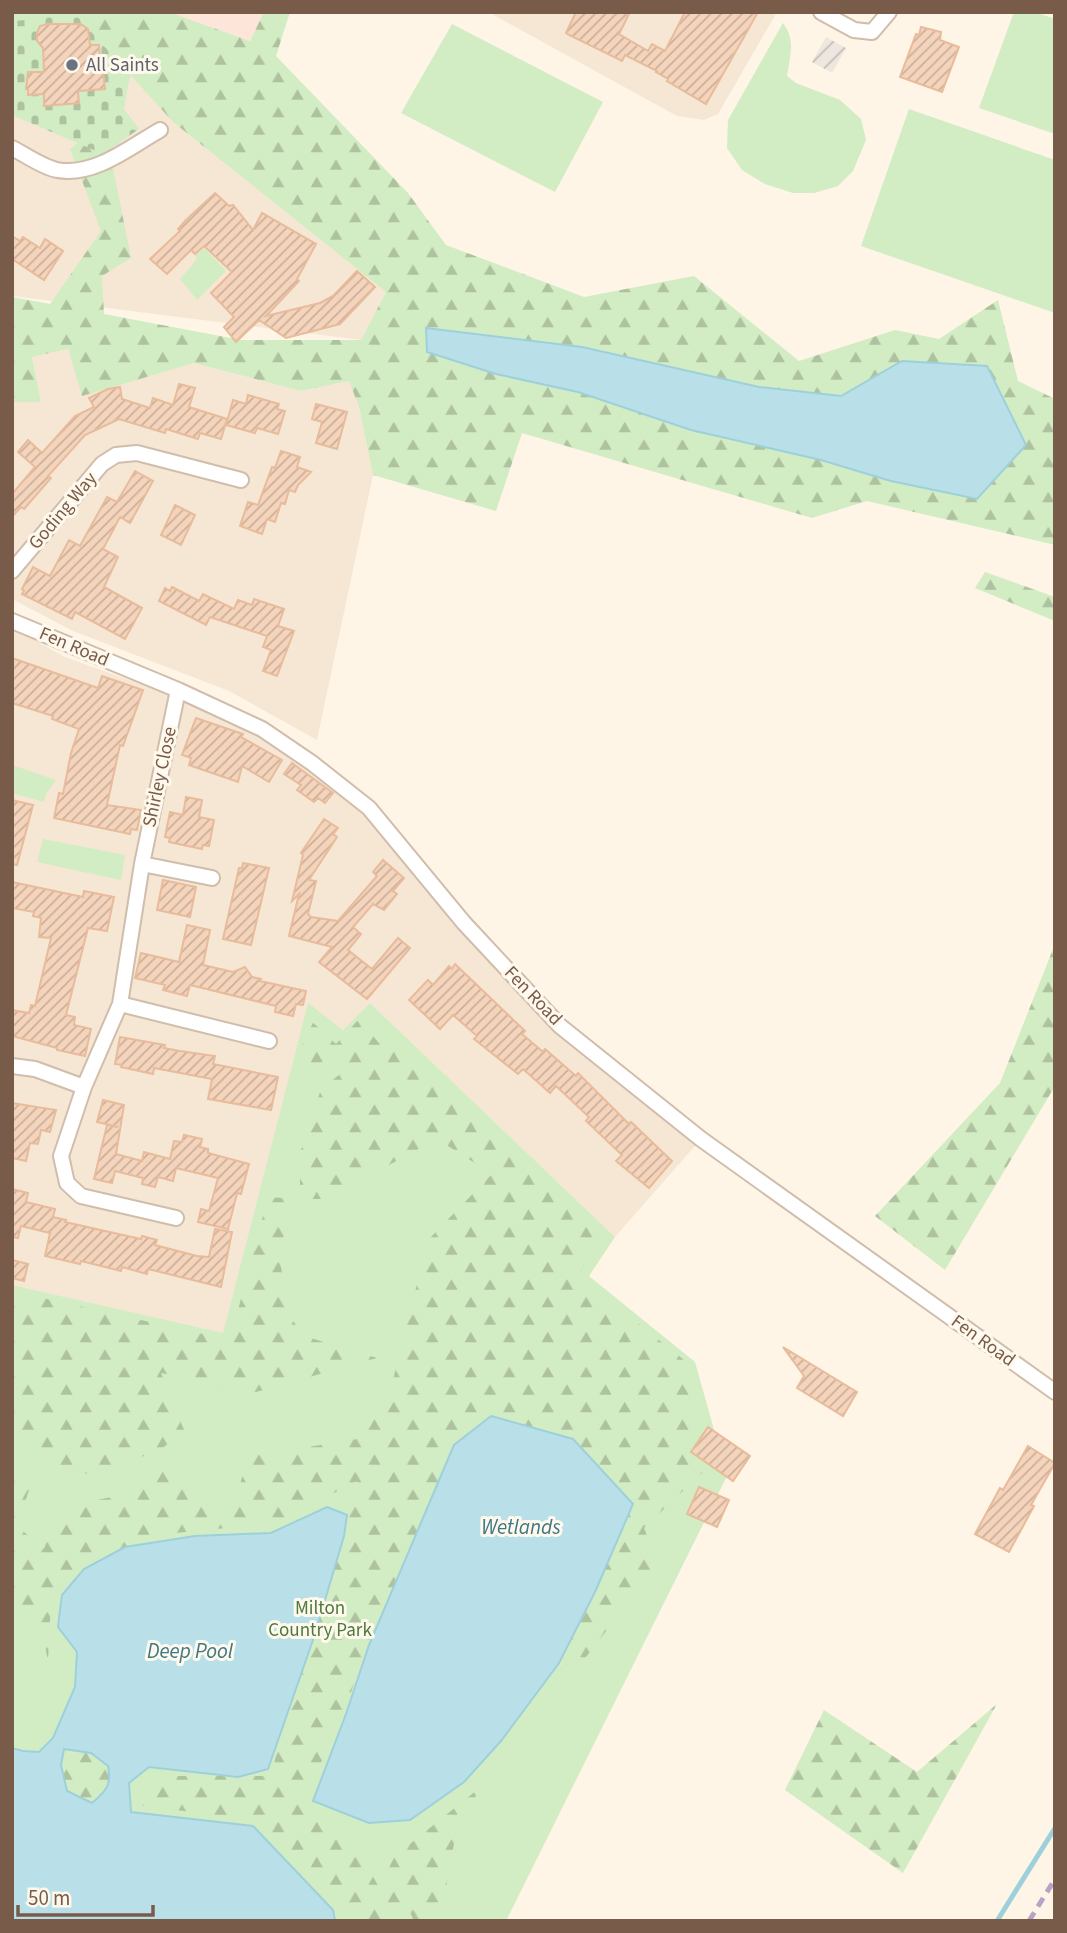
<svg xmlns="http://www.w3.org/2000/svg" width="1067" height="1933" font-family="'Source Sans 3',sans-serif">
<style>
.residential{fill:#f6e7d4}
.commercial{fill:#fee5d9}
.industrial{fill:url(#industrial-furrows)}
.green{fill:#d2ecc3}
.forest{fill:url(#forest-firs)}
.cemetery{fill:url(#cemetery-stones)}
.water{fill:#b9e0e9;stroke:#9ed0db;stroke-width:2;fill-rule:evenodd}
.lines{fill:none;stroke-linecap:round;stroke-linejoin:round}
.stream{stroke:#9ed0db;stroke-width:5}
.building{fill:url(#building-hatch);stroke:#e8bb9b;stroke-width:2}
.minor-casing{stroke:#d0bdab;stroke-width:18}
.minor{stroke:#fff;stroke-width:14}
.rail{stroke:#b8a3c8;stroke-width:5;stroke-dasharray:10 7;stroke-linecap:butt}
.worship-dot{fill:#6b7280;stroke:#fff9ed;stroke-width:2.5}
.labels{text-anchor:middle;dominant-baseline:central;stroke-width:6;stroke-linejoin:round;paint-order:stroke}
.worship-label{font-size:19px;fill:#5b616d;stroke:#fff9ed;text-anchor:start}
.street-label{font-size:19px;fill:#795b49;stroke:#fff9ed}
.park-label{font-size:19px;fill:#4c793d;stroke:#fff9ed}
.water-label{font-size:21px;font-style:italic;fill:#3e7786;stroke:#fff9ed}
</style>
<defs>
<pattern id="industrial-furrows" width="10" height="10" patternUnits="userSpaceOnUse" patternTransform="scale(1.75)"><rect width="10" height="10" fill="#ede7e0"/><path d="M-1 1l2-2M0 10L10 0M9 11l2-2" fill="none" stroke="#c5beb8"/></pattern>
<pattern id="forest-firs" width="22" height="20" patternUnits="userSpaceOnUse" patternTransform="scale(1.75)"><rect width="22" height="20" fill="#d2ecc3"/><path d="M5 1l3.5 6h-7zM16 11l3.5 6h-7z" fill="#afc2a0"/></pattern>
<pattern id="cemetery-stones" width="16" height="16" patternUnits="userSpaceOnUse" patternTransform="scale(1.75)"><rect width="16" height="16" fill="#d2ecc3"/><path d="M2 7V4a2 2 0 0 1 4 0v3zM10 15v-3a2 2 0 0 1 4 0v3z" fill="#afc2a0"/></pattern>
<pattern id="building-hatch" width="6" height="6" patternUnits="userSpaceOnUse" patternTransform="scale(1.75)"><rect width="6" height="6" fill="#f5d4bc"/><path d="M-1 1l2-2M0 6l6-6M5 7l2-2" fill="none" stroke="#cbaf9b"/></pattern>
</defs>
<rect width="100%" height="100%" fill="#fef5e6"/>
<path class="residential" d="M488,12H777L718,114L704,120L677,116Z
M75,14L173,122L386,292L361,340L12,296V144L14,134L12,130V31Z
M68,349L83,395L194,363L301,391L349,381L359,407L373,475L317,740L229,691L73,631L12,599V402H41L32,357Z
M12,627L65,657L219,712L312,763L369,808L560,1026L701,1139L615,1237L370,1003L343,1030L308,1004L223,1334L12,1285Z"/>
<path class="commercial" d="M169,12H264L250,41Z"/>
<path class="industrial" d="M826,37L846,48L832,73L812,62Z"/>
<path class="green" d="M1014,12H1035L1055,19V134L979,108Z
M783,23C796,40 790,56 787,76L796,83L840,100L861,119L866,140L853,171L838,186L814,193H793L765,184L742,170L727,148L728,120Z
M452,24L603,102L555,192L401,113Z
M909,109L1055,160V313L861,246Z
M204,248L226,271L197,300L180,279L197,259L195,255Z
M12,765L56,780L46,794L44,802L12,793Z
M43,839L125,855L121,880L37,862Z
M308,1003L343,1030L370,1003L615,1237L589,1276L695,1362L727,1476L506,1921H12V1285L223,1333Z"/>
<path class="forest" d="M12,12H169L250,41L264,12H290L276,56L408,193L446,245L584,297L694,276L799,361L895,330L939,339L998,300L1018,381L1055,399V545L867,501L812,518L522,433L496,511L373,475L359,407L349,381L301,391L194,363L82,396L68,349L32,357L41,402H12V297L50,304L101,231L70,149L104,123L131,258L102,276L104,314L241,340H361L386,292L173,122L75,14L12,31Z
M985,572L1055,597V621L975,588Z
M1055,944V1086L945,1270L875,1216L1000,1083Z
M306,1016L336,1044L359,1019L387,1053L390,1030L602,1232L578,1276L683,1359L706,1469L644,1528L658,1564L579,1666L438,1653L386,1592L341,1721L301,1804L356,1847L379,1887L395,1856L482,1786L457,1827L440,1921H414L404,1899L380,1921H343V1911L252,1820L139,1805L156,1776H271L315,1598L357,1481L277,1523L165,1534L126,1570L92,1554L51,1600L48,1660L36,1607L12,1613V1473L33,1478L17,1526L44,1549L56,1507L118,1496L148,1471L171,1460L212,1517H232L247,1457L357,1439L389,1396L428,1240L492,1174L437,1139L326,1199H300V1153L321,1089L344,1071L333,1060L300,1067Z
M268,1197L283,1198L292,1222L278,1246L288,1314L304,1336L377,1358L256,1392L161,1373L184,1430L164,1447L135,1460L91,1475L65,1468L27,1446L12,1413V1291L230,1340Z
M997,1704L903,1873L785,1790L824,1710L917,1772Z
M68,1750L91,1752L108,1766C112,1785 106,1791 92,1803L67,1791L61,1765Z"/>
<path class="cemetery" d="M75,14L130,75L124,109L139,129L103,154L12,115V31L16,21Z"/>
<path class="water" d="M426,328L582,347L759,387L841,396L902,361L987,366L1026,445L977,499L891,481L821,460L691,430L578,392L496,374L427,352Z
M491,1416L573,1439L633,1504L595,1592L559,1663L501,1741L464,1782L410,1820L369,1823L313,1801L346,1714L369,1645L454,1445Z
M327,1507L347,1515L344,1536L314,1637L268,1769L238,1777L149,1767L129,1783L131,1812L253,1826L333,1910L335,1921H12V1748L23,1751L39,1752L53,1738L75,1687L77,1652L58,1627L62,1595L84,1569L125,1547L195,1536L271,1533ZM64,1749L91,1753L108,1766C112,1785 106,1791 92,1803L67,1791L61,1765Z"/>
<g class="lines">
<path class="stream" d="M997,1921L1055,1828"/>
</g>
<path class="building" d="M576,12H630L619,34L648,51L652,44L665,51L685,12H758L706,104L667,81L668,79L656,72L657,71L625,55L622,61L569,35L566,33Z
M48,24H81L88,29L90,45H99L101,70H103L105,89L78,91L79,103L44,106V94L28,95V89H26L28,72H44L43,48L37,41V33L40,26Z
M921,27L941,32L940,40L959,47L942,92L900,77L916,34L919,35Z
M215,193L229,206L233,205L253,230L262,213L316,244L297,279L299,281L266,316L320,303L333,296L357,271L375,287L340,324L286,338L259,320L236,342L224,327L234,317L211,293L232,272L204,246L195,254L191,250L167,274L150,259L180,231L178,229L186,220Z
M12,236L20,241L23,237L40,248L45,239L63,251L44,280L12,259Z
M179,384L195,388L189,407L227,419L221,439L200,433L198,439L166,429L165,433L119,419L85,435L48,476L51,478L24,509L21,507L12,517V494L35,467L18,452L28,440L42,453L75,416L94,407L89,398L108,389L120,387L122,399L150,408L153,398L173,405Z
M248,395L279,404L277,409L285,411L278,434L257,428L255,433L226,425L233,400L246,404Z
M316,404L347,412L337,449L316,443L322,422L312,419Z
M281,451L300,457L297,467L311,472L298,485L295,492L289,490L285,504L281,503L275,522L267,519L262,534L240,526L248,502L258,505L272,467L275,468Z
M135,471L153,481L130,523L120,517L103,549L118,557L104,587L142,608L125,639L75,612L72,619L22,594L24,591L22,589L33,567L50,576L69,540L80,546L107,497L117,502Z
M175,505L195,515L181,545L161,535Z
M172,587L199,601L203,594L234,609L238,600L252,605L254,599L284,609L278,626L294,631L277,676L263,671L271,650L263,647L267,636L210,617L206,625L159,601L165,588L170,591Z
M12,658L98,688L102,676L143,690L123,746L120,745L107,805L141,810L137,830L131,829L130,834L54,818L59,793L63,794L71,753L79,729L52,719L53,716L12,703Z
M196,718L243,734L241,737L282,760L269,782L242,766L238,782L189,765L191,758L182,755Z
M292,763L333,793L325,803L318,798L314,802L297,790L301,785L284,774Z
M186,797L202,800L199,817L214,820L209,846L203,845L202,849L169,842L170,838L165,837L170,812L183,815Z
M12,800L33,805L17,865L12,864Z
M324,819L338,828L333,834L337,837L309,880L316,881L308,914L311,917L338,921L377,876L373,872L383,860L404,878L393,891L397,894L384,910L373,904L353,927L361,934L348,950L372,969L398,938L410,948L367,999L319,962L332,947L289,936L299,894L292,901L303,855L301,853Z
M243,863L269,868L251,945L223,939L239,868H242Z
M163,880L196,887L190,917L157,910Z
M12,882L83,897L84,891L114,897L107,931L88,928L66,1015L75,1017L74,1025L91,1029L85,1056L57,1050V1048L12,1036V1010L29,1013L31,1005L35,1006L51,938L39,937L41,918L33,916L34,912L12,908Z
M187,925L210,930L203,965L233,972L245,967L252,977L261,979L260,981L306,991L303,1005L296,1004L293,1016L275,1012L276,1006L190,985L187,996L163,990L165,985L135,978L141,953L179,962Z
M455,964L525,1031L522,1034L543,1052L545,1049L576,1076L578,1073L629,1124L631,1122L672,1161L649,1188L616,1161L622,1155L586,1121L589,1117L556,1086L550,1093L523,1069L518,1074L474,1039L477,1036L453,1015L440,1029L409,1000L428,980L433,985L449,966L452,969Z
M120,1037L165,1045L164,1048L180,1051L215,1056L213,1064L278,1077L271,1110L208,1099L212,1079L154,1068L153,1074L121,1067L122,1065L115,1064Z
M103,1100L124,1105L116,1154L142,1161L144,1152L170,1159L174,1141L182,1142L184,1135L202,1139L200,1147L208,1149V1153L249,1164L241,1194L237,1193L228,1229L198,1222L201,1209L209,1211L218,1178L176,1168L173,1181L158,1177L155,1187L142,1184L143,1178L115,1171L112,1183L94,1179L107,1125L118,1127L97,1122Z
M12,1103L56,1110L50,1132L41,1130L38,1144L30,1143L26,1161L12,1158Z
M12,1189L28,1193L26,1202L55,1209L53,1217L66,1220L65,1222L141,1239L142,1236L157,1240L155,1245L197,1256L209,1257L215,1229L232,1232L221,1287L148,1269L147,1274L122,1267L121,1271L81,1261L80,1264L45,1256L50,1233L21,1226L18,1238L12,1237Z
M12,1260L28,1264L24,1281L12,1278Z
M783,1347L857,1392L843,1416L797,1388L804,1376Z
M708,1427L750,1456L733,1481L691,1452Z
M1028,1446L1055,1463L1031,1505L1034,1506L1009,1552L975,1534L1000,1488L1003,1490Z
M699,1487L729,1500L717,1527L687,1514Z"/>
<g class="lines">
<g class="minor-casing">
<path id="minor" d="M821,12L854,30L872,32L889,12
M12,148C26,155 42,167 57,170C94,177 130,147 160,130
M12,571L102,464L116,455L137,453L241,480
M12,621L178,690L262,729L312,763L369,808L464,923L560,1026L701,1139L1055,1392
M142,864L212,878
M120,1004L269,1041
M12,1066L35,1069L84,1087L61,1156L67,1183L81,1196L176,1218
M84,1087L120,1004L142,864L178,690"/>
</g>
<use href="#minor" class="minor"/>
<path class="rail" d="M1029,1921L1055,1879"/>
</g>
<circle class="worship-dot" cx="72" cy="65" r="7"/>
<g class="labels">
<g class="worship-label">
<text x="86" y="65">All Saints</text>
</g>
<g class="street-label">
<text transform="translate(63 511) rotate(-50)">Goding Way</text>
<text transform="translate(74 647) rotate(23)">Fen Road</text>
<text transform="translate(160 777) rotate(-78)">Shirley Close</text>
<text transform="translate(533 996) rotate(46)">Fen Road</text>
<text transform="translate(983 1341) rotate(36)">Fen Road</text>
</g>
<g class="park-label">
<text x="320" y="1608">Milton<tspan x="320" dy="22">Country Park</tspan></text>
</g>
<g class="water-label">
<text x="521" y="1527">Wetlands</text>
<text x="190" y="1651">Deep Pool</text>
</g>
</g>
<rect width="1067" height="1933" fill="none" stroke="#795b49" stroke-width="28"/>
<path d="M18 1905v10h135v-10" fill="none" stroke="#795b49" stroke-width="3.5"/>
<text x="28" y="1905" font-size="21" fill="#795b49" stroke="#fff9ed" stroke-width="5" paint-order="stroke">50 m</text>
</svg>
